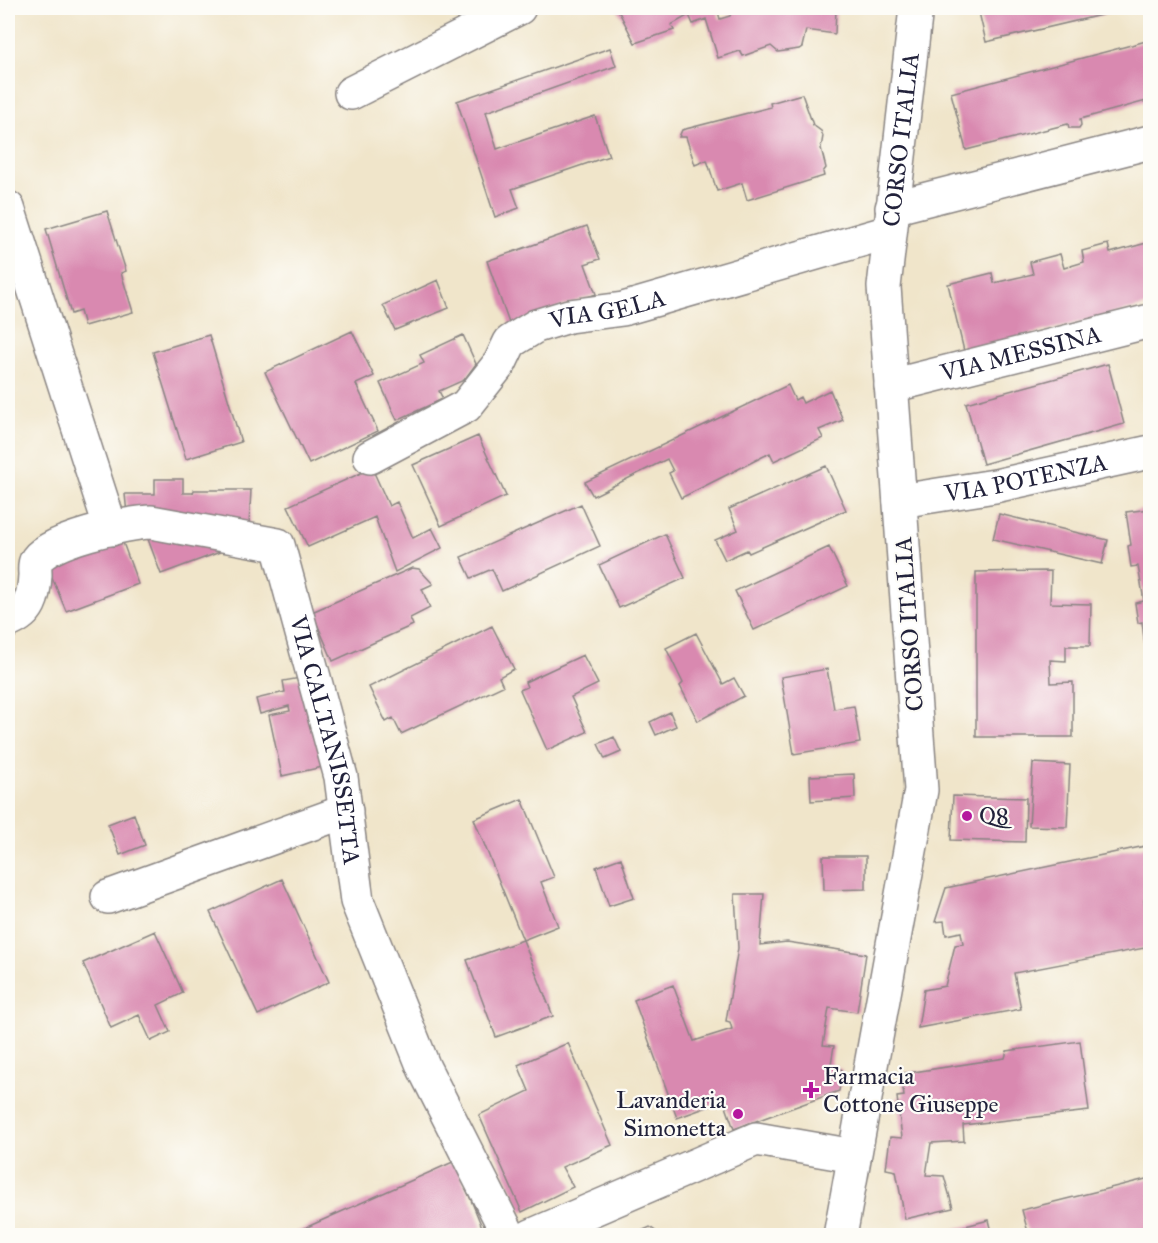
<svg xmlns="http://www.w3.org/2000/svg" width="1158" height="1243" font-family="'IM FELL Great Primer',serif">
<style>
.building{fill:#d989b0}
.lines{fill:none;stroke-linecap:round;stroke-linejoin:round}
.minor-casing{stroke:#898482;stroke-width:36}
.tertiary-casing{stroke:#898482;stroke-width:36}
.minor{stroke:#fff;stroke-width:33}
.tertiary{stroke:#fff;stroke-width:33}
.poi-dot{fill:#b5179e;stroke:#fdfcf7;stroke-width:2}
.labels{text-anchor:middle;dominant-baseline:central;stroke-width:4.5;stroke-linejoin:round;paint-order:stroke}
.street-label{font-size:24px;fill:#22223b;stroke:#fdfcf7}
.poi-label{font-size:24px;fill:#22223b;stroke:#fdfcf7;text-anchor:start}
</style>
<rect width="100%" height="100%" fill="#fdfcf7"/>
<filter id="ink" filterUnits="userSpaceOnUse"><feTurbulence type="fractalNoise" baseFrequency=".0167" numOctaves="2"/><feDisplacementMap in="SourceGraphic" scale="12" xChannelSelector="R" yChannelSelector="G"/><feConvolveMatrix kernelMatrix="1 2 1 2 8 2 1 2 1" color-interpolation-filters="sRGB"/></filter>
<filter id="wash" filterUnits="userSpaceOnUse"><feTurbulence type="fractalNoise" baseFrequency=".008" numOctaves="4" result="noise"/><feDisplacementMap in="SourceGraphic" scale="24" xChannelSelector="R" yChannelSelector="G"/><feGaussianBlur stdDeviation="1.35" result="paint"/><feColorMatrix in="noise" values="0 0 0 0 0 0 0 0 0 0 0 0 0 0 0 0 0 1.4 0 .05"/><feComposite in="paint" operator="in"/></filter>
<g filter="url(#wash)">
<rect width="100%" height="100%" fill="#f0e5ca"/>
<g id="blocks">
<path class="building" d="M617,8H717L720,19L730,16L732,10L723,13L722,8H836L835,34L806,30L802,47L799,49L778,52L771,46L743,56L740,51L718,58L706,19L693,24L689,15L671,25L674,30L635,43Z
M978,8H1131L986,42Z
M1150,40V100L1080,119L1081,125L1079,128H1069L1068,124L966,150L951,93Z
M610,48L616,66L486,112L497,149L595,116L609,156L512,189L519,208L495,217L457,101Z
M802,94L813,125L821,131L823,136L821,148L826,168L823,172L824,176L747,200L742,183L717,191L707,160L695,165L686,137H679L682,130L771,107L770,103Z
M107,211L126,271L121,273L133,312L84,326L80,311L71,314L46,229Z
M587,226L600,259L585,264L596,294L510,326L487,261Z
M1150,242V305L964,351L948,284L992,273L994,283L1033,274L1030,262L1060,254L1064,268L1084,262L1082,251L1108,244L1110,253Z
M438,280L449,308L395,330L383,305Z
M352,331L374,376L356,384L378,431L309,464L265,372Z
M209,335L241,442L186,459L153,352Z
M463,335L476,364L464,380L439,391L443,399L397,420L380,383L424,363L420,355Z
M1108,364L1124,424L983,464L966,403Z
M788,385L795,400L800,397L803,403L830,390L843,420L819,430L823,438L774,461L770,453L681,498L669,473L673,471L667,459L593,496L585,482Z
M478,436L506,496L441,526L413,465Z
M826,466L846,510L749,553L747,550L725,560L715,540L738,530L729,509Z
M372,468L389,506L397,502L413,538L432,528L442,548L395,572L375,517L308,547L288,506Z
M155,479H183V493H193L194,490H251L249,525L127,514L125,494H155Z
M581,504L600,546L502,591L492,569L471,578L461,557Z
M1150,509V653L1146,654L1142,622L1138,623L1135,603L1144,601L1138,566L1131,567L1128,546L1131,545L1126,512Z
M999,514L1108,540L1102,564L993,539Z
M145,531L215,537L220,552L161,574Z
M665,534L685,578L619,608L599,565Z
M121,537L138,584L66,611L47,565Z
M829,547L848,586L754,630L735,591Z
M412,568L419,569L433,584L422,589L430,608L410,618L413,625L333,661L312,612Z
M1051,571L1050,603L1091,604L1090,646H1066V661L1050,660L1051,683L1073,682V737H976V572Z
M492,626L514,669L499,677L503,686L401,734L393,718L386,722L369,687Z
M696,633L723,684L734,678L744,696L698,721L680,686L683,683L666,648Z
M583,655L598,684L571,697L587,732L547,750L520,690L527,687L525,682Z
M827,669L834,709L854,706L860,743L794,754L781,677Z
M306,677L327,766L282,776L269,715L290,711L289,706L260,714L256,699L285,692L283,681Z
M670,712L676,726L656,735L650,722Z
M614,737L621,752L605,759L598,744Z
M1033,763L1070,765L1067,827L1029,826Z
M854,774L855,798L811,801L810,776Z
M953,796L1026,798L1025,842L951,840Z
M522,799L554,877L541,882L558,926L523,940L474,819Z
M134,814L145,845L120,855L108,824Z
M1150,845V899L1144,900L1150,947L1014,973L1021,1009L918,1028L924,990L945,986L955,945L963,944L961,932L946,935L944,921L935,922L946,888Z
M823,856H866V889L824,890Z
M621,858L634,898L609,906L596,867Z
M282,879L329,982L258,1015L210,912Z
M735,894H764L760,945L787,942L866,954L857,1012L829,1008L823,1045L834,1046L831,1064L842,1070L839,1091L734,1129L724,1101L677,1118L634,1000L673,985L694,1041L732,1029L730,1022L726,1021L738,948Z
M155,931L183,993L158,1005L170,1032L151,1041L139,1015L111,1028L83,963Z
M523,940L553,1016L496,1037L467,960Z
M1080,1041L1089,1111L963,1125L964,1141L931,1143L926,1175L944,1176L953,1208L905,1219L896,1171L886,1169L890,1137L902,1138L897,1097L904,1096L901,1074L1005,1058L1007,1051Z
M568,1043L612,1145L562,1167L573,1187L522,1212L479,1115L529,1091L518,1065Z
M455,1161L482,1227L461,1236H287Z
M1150,1178V1236H1029L1022,1210Z
M989,1220L993,1236H930V1235Z
M650,1227L662,1236H630Z"/>
</g>
</g>
<g filter="url(#ink)">
<use href="#blocks" fill-opacity="0" stroke="#898482" stroke-width="1.5"/>
<g class="lines">
<g class="minor-casing">
<g id="minor">
<path d="M351,93L519,8"/>
<path d="M8,208L111,529"/>
<path d="M892,208L1150,142"/>
<path id="s1" d="M891,386L1150,321"/>
<path id="s2" d="M370,457L466,406L500,363L510,342L536,326L569,316L623,309L889,232"/>
<path id="s3" d="M900,501L995,486L1150,452"/>
<path id="s4" d="M8,621C30,613 34,597 35,575C35,571 34,564 36,561C44,541 130,522 151,522L278,545L341,777L357,901L424,1068L509,1236"/>
<path d="M108,897L346,811"/>
<path d="M531,1236L756,1139L854,1156"/>
</g>
</g>
<g class="tertiary-casing">
<g id="tertiary">
<path id="s5" d="M840,1236L921,790L884,287L916,8"/>
</g>
</g>
<use href="#minor" class="minor"/>
<use href="#tertiary" class="tertiary"/>
</g>
</g>
<g class="poi-dot">
<circle cx="967" cy="816" r="6"/>
<path d="M808 1081h6v6h6v6h-6v6h-6v-6h-6v-6h6z"/>
<circle cx="738" cy="1114" r="6"/>
</g>
<g class="labels">
<g class="street-label">
<text stroke="none"><textPath href="#s5" startOffset="1106">CORSO ITALIA</textPath></text>
<text stroke="none"><textPath href="#s2" startOffset="291">VIA GELA</textPath></text>
<text stroke="none"><textPath href="#s1" startOffset="134">VIA MESSINA</textPath></text>
<text stroke="none"><textPath href="#s3" startOffset="128">VIA POTENZA</textPath></text>
<text transform="translate(909 624) rotate(-94)">CORSO ITALIA</text>
<text stroke="none"><textPath href="#s4" startOffset="526">VIA CALTANISSETTA</textPath></text>
</g>
<g class="poi-label">
<text x="979" y="816">Q8</text>
<text x="823" y="1076">Farmacia<tspan x="823" dy="28">Cottone Giuseppe</tspan></text>
<text x="726" y="1100" text-anchor="end">Lavanderia<tspan x="726" dy="28">Simonetta</tspan></text>
</g>
</g>
<rect width="1158" height="1243" fill="none" stroke="#fdfcf7" stroke-width="30"/>
</svg>
